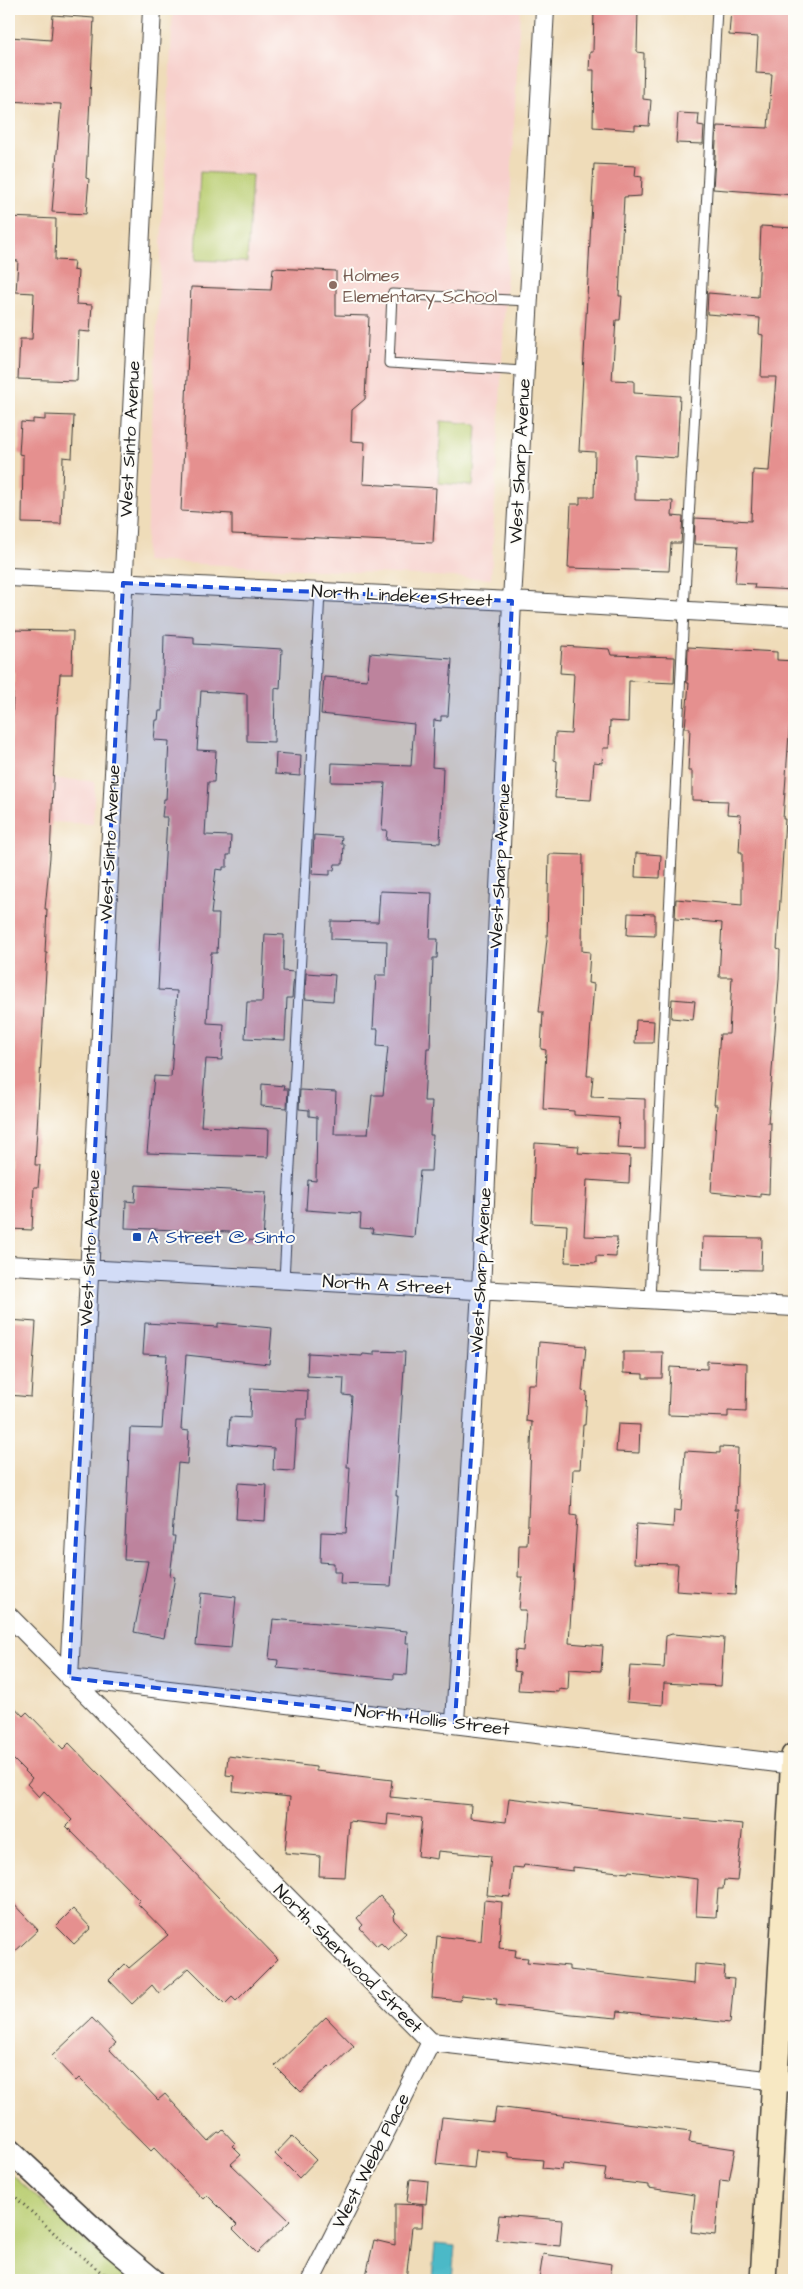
<svg xmlns="http://www.w3.org/2000/svg" width="803" height="2289" font-family="'Architects Daughter',sans-serif">
<style>
.built{fill:#f7d0cc}
.green{fill:#b9cd71;stroke:#6a7446}
.water{fill:#4cb9c7;stroke:#346a72}
.building{fill:#e5908f}
.lines{fill:none;stroke-linecap:round;stroke-linejoin:round}
.service-casing{stroke:#3c3934;stroke-width:11}
.minor-casing{stroke:#3c3934;stroke-width:20}
.tertiary-casing{stroke:#3c3934;stroke-width:25}
.secondary-casing{stroke:#3c3934;stroke-width:28}
.path{stroke:#3c3934;stroke-width:3;stroke-dasharray:1 4;stroke-linecap:butt}
.service{stroke:#fff;stroke-width:9}
.minor{stroke:#fff;stroke-width:18}
.tertiary{stroke:#fff;stroke-width:22}
.secondary{stroke:#f7e8c3;stroke-width:25}
.marked{fill:#1d4ed8;fill-opacity:0.2;stroke:#1d4ed8;stroke-width:4;stroke-dasharray:10 6;stroke-linejoin:round}
.education-dot{fill:#8d6e63;stroke:#fdfcf7;stroke-width:2}
.transit-dot{fill:#1a4fb4;stroke:#fdfcf7;stroke-width:2}
.labels{text-anchor:middle;dominant-baseline:central;stroke-width:4;stroke-linejoin:round;paint-order:stroke}
.education-label{font-size:18px;fill:#785e54;stroke:#fdfcf7;text-anchor:start}
.street-label{font-size:18px;fill:#1c1c1c;stroke:#fdfcf7}
.transit-label{font-size:18px;fill:#164399;stroke:#fdfcf7;text-anchor:start}
</style>
<rect width="100%" height="100%" fill="#fdfcf7"/>
<filter id="ink" filterUnits="userSpaceOnUse"><feTurbulence type="fractalNoise" baseFrequency=".02" numOctaves="2"/><feDisplacementMap in="SourceGraphic" scale="10" xChannelSelector="R" yChannelSelector="G"/><feConvolveMatrix kernelMatrix="1 2 1 2 8 2 1 2 1" color-interpolation-filters="sRGB"/></filter>
<filter id="wash" filterUnits="userSpaceOnUse"><feTurbulence type="fractalNoise" baseFrequency=".0096" numOctaves="4" result="noise"/><feDisplacementMap in="SourceGraphic" scale="20" xChannelSelector="R" yChannelSelector="G"/><feGaussianBlur stdDeviation="1.12" result="paint"/><feColorMatrix in="noise" values="0 0 0 0 0 0 0 0 0 0 0 0 0 0 0 0 0 1.4 0 .05"/><feComposite in="paint" operator="in"/></filter>
<g filter="url(#wash)">
<rect width="100%" height="100%" fill="#efdcb9"/>
<path class="built" d="M173,9H520L491,579L145,561Z
M9,776L95,781L93,824L9,820Z"/>
<path class="green" d="M200,172L252,175L247,262L196,260Z
M441,421L477,424L473,486L438,483Z
M9,2172L115,2268L131,2280H9Z"/>
<path class="water" d="M435,2244L455,2246L452,2280H432Z"/>
<g id="blocks">
<path class="building" d="M594,9H638L637,52L644,53L643,99L651,100L649,126L635,125V130L593,127L594,70H589L590,52H593Z
M731,9H794V195L713,189L717,126L768,128L772,74L756,73L758,37L729,35Z
M53,15L94,18L86,178L89,179L86,214L52,212L61,104L9,101L10,37L51,40Z
M678,113L699,114L698,125L704,126L703,144L676,143Z
M594,164L636,166L635,176L642,177L641,196L624,197L619,296H622L620,320H616L612,380L634,381V393L680,396L677,458L635,455V500L673,501L672,516L683,517L681,543H671L669,571L568,568L571,504H580V497H594L595,452L579,451Z
M9,217L56,219L55,260L74,261L73,270L78,271L76,304L92,305L90,332L79,331L77,381L18,379L20,339H32L34,293L16,292L18,261L9,260Z
M761,226L794,228V590L754,588L755,584L735,583L738,546L694,544L695,518L751,521L753,470L769,471L776,377H761L763,335L759,334L760,318L707,314L708,293L758,297Z
M273,268L336,271V315L369,316L365,399L352,410L351,441L365,442L363,484L436,488L433,543L232,534V514L181,511L191,287L271,290Z
M45,415L74,416L72,458L63,457L61,524L22,523L23,455L19,454L21,422L33,423V419L45,420Z
M9,630L73,631L72,674H60L57,714H56L50,857L45,909H47L45,953H47L35,1165H40L38,1187H34L32,1230L9,1229V739H11L14,672H9Z
M164,635L194,637V644L282,649L280,689L275,688L274,742L247,741V694L201,691L197,750L216,751L214,782H208L205,835L231,836L230,855H227V867H223V870L216,869L211,914H219L217,953H211L207,1023L224,1024L222,1060L206,1059L201,1126L269,1129L268,1157L147,1153L154,1076L171,1077L177,991L158,990L167,817H162L164,799H166L169,741L154,740L156,720H158L159,711H162Z
M562,646L609,649L611,655L675,657L674,683L629,681L628,722L610,721L609,748H603L602,763L594,762L591,800L555,798L557,761L554,760L555,733L571,734L574,674L560,673Z
M688,647L777,652V660L794,661V691H792L783,819H785L777,949L780,950L779,979L768,1123H771L769,1194L760,1193V1197L711,1192L717,1105H714L720,1034H729L732,977H719L722,923L675,919L676,899L742,905V852H739L741,815L727,814L728,801L692,800V771H688L690,728H685L689,683H687Z
M370,653L452,659L448,716H441V721L434,720L432,767L443,768L440,843L386,840L387,830H382L385,783L331,782L332,763L411,766L414,724L321,714L324,677L367,680Z
M276,753L301,755L300,776L275,774Z
M314,835L342,837L341,844H344L343,864H335L334,870H330V875L312,874Z
M636,853L661,855L660,878L635,877Z
M549,854L583,855L582,951L590,952L588,983L594,984L587,1076H593L591,1097L645,1099V1149L617,1148L619,1118L574,1115V1111L543,1109L546,1050L541,1049L543,1012H539L547,939Z
M380,891L432,893L430,939H438L437,958H433L430,1048H427L424,1101H432L430,1135H433L431,1171H420L414,1237L372,1233L373,1229L360,1228L361,1214L306,1210L308,1180L316,1181L317,1117L309,1116V1110L299,1109L300,1090L336,1092L334,1134H368L372,1095H383L388,1047L377,1046L378,1029H373L376,975H386L387,941L331,939V921L378,922Z
M628,913L655,914V936L627,935Z
M265,934L284,935L283,971L294,972L292,998H287L285,1040L245,1038L247,1002H262Z
M306,973L335,975L333,1001L305,999Z
M672,999L695,1001L693,1020L671,1018Z
M636,1020L654,1021L653,1043H635Z
M262,1084L284,1086L283,1089H288L287,1108L261,1106Z
M535,1143L579,1146L578,1153L630,1156L629,1183L587,1180L584,1236L617,1237L616,1257L596,1256V1263L565,1262L567,1225L532,1223Z
M136,1185L266,1192L263,1241L230,1239V1232L125,1228L126,1201L135,1202Z
M703,1237L762,1238L761,1270L702,1269Z
M9,1320L36,1322L31,1397L9,1395Z
M145,1323L218,1327V1323L272,1328L269,1364L186,1355L181,1430L189,1431L187,1464L178,1463L172,1536H175L170,1576L175,1577L164,1638L134,1632L148,1561L124,1560L130,1428L162,1429L167,1355L143,1354Z
M539,1342L586,1346L582,1391L587,1392L585,1425H583L580,1469H573L571,1515L577,1516L569,1643L603,1646L601,1671L569,1669L568,1690L559,1689V1692L518,1690L520,1672L514,1671L515,1650L523,1651L526,1610H519L522,1577H518L519,1545H527L532,1422L526,1421L528,1384H536Z
M374,1351L405,1352L396,1496H398L391,1586L340,1584L341,1572H334V1563L320,1562L321,1532L346,1533L350,1467H347L352,1396L343,1395L344,1378L307,1376L308,1353L362,1356L363,1354L374,1355Z
M623,1352H663L662,1378H643V1374L623,1373Z
M707,1361L747,1363L746,1412L728,1411V1417L668,1415L670,1367L707,1369Z
M251,1388L308,1391L307,1419H297L294,1471L273,1470L274,1448L228,1444L230,1417L250,1418Z
M618,1424L640,1425L639,1453L616,1452Z
M720,1447L738,1448L736,1510H740L735,1595L676,1591L678,1564L634,1563L636,1524L673,1527L674,1510L681,1511L685,1451L720,1453Z
M238,1483L267,1485L265,1521L236,1519Z
M201,1593L236,1597L231,1648L196,1645Z
M273,1619L407,1631L406,1643H409L407,1675L394,1674V1679L277,1668L278,1660L269,1659Z
M672,1634L724,1638L721,1686L664,1683L663,1705L627,1702L630,1666L664,1668L666,1636Z
M9,1701L23,1716L27,1712L63,1749L69,1743L278,1959L236,2001L232,1997L225,2004L189,1968L159,1994L152,1985L132,2004L109,1980L125,1964L129,1968L168,1935L137,1903L140,1901L66,1826L72,1820L44,1791L39,1797L27,1784L32,1778L9,1755Z
M228,1756L316,1767V1771L392,1780L390,1797L471,1805L470,1818L506,1822L509,1798L656,1816L743,1824L737,1881L724,1880L723,1889H718L716,1917L696,1916L698,1879L629,1871L628,1873L573,1867V1871L524,1865L523,1868L513,1867L510,1897L487,1895L491,1856L438,1851L437,1859L418,1856L422,1818L388,1814L387,1825L349,1821L345,1877L319,1876L320,1856L285,1853L290,1797L233,1791L234,1776L226,1775Z
M380,1896L396,1913L393,1916L394,1920L406,1933L388,1950L381,1943L377,1946L360,1928L363,1925L357,1918Z
M9,1899L38,1930L9,1957Z
M484,1900L502,1902L499,1948L516,1950L515,1957L528,1958L527,1962L569,1966V1970L694,1984L695,1964L725,1967L724,1978L734,1979L730,2023L618,2011L617,2018L572,2014L496,2005L497,1999L461,1995L460,2001L432,1998L437,1936L481,1941Z
M73,1909L91,1928L74,1944L56,1926Z
M326,2017L354,2046L331,2068L329,2066L301,2092L275,2066Z
M92,2018L116,2043L109,2049L158,2100L165,2094L208,2141L218,2132L220,2133L223,2130L235,2143L232,2146L241,2155L231,2164L290,2221L257,2253L233,2229L237,2225L207,2195L203,2199L154,2148L151,2151L79,2078L76,2081L52,2056Z
M496,2107L691,2131L689,2142L735,2149L729,2181L720,2180L715,2235L691,2232L695,2195L649,2188V2185L604,2180L606,2169L563,2164L562,2170L542,2168L543,2160L509,2157V2153L476,2150L474,2168L436,2164L442,2117L494,2122Z
M292,2136L316,2160L299,2178L275,2154Z
M410,2179L428,2181L426,2204L407,2202Z
M395,2204L423,2205L422,2227H412L406,2280H365L374,2240L395,2245Z
M499,2215L562,2220L560,2246L496,2240Z
M543,2254L612,2264L610,2280H539Z"/>
</g>
</g>
<g filter="url(#ink)">
<use href="#blocks" fill-opacity="0" stroke="#3c3934" stroke-width="1"/>
<g class="lines">
<g class="service-casing">
<path id="service" d="M525,371L389,363L392,294L529,301
M284,1280L320,592
M650,1299L684,611L717,9"/>
</g>
<g class="minor-casing">
<path id="minor" d="M152,9L69,1678L794,1765
M9,577L512,601L794,617
M9,1265L794,1307
M9,1616L431,2042L794,2083
M455,1722L481,1290L512,601L545,9
M311,2280L431,2042"/>
</g>
<g class="tertiary-casing">
<path id="tertiary" d="M9,2150L110,2244L153,2280"/>
</g>
<g class="secondary-casing">
<path id="secondary" d="M763,2280L794,1756"/>
</g>
<path class="path" d="M9,2191L66,2244L111,2280"/>
<use href="#service" class="service"/>
<use href="#minor" class="minor"/>
<use href="#tertiary" class="tertiary"/>
<use href="#secondary" class="secondary"/>
</g>
</g>
<path class="marked" d="M123,583L512,601L481,1290L455,1722L69,1678Z"/>
<circle class="education-dot" cx="333" cy="285" r="5"/>
<rect class="transit-dot" x="132" y="1232" width="10" height="10" rx="2.5"/>
<g class="labels">
<g class="education-label">
<text x="343" y="275">Holmes<tspan x="343" dy="21">Elementary School</tspan></text>
</g>
<g class="street-label">
<text transform="translate(130 439) rotate(-87)">West Sinto Avenue</text>
<text transform="translate(520 461) rotate(-87)">West Sharp Avenue</text>
<text transform="translate(402 596) rotate(3)">North Lindeke Street</text>
<text transform="translate(110 843) rotate(-87)">West Sinto Avenue</text>
<text transform="translate(500 866) rotate(-87)">West Sharp Avenue</text>
<text transform="translate(90 1248) rotate(-87)">West Sinto Avenue</text>
<text transform="translate(481 1270) rotate(-87)">West Sharp Avenue</text>
<text transform="translate(387 1285) rotate(3)">North A Street</text>
<text transform="translate(432 1720) rotate(7)">North Hollis Street</text>
<text transform="translate(348 1959) rotate(45)">North Sherwood Street</text>
<text transform="translate(371 2161) rotate(-63)">West Webb Place</text>
</g>
<g class="transit-label">
<text x="147" y="1237">A Street @ Sinto</text>
</g>
</g>
<rect width="803" height="2289" fill="none" stroke="#fdfcf7" stroke-width="30"/>
</svg>
